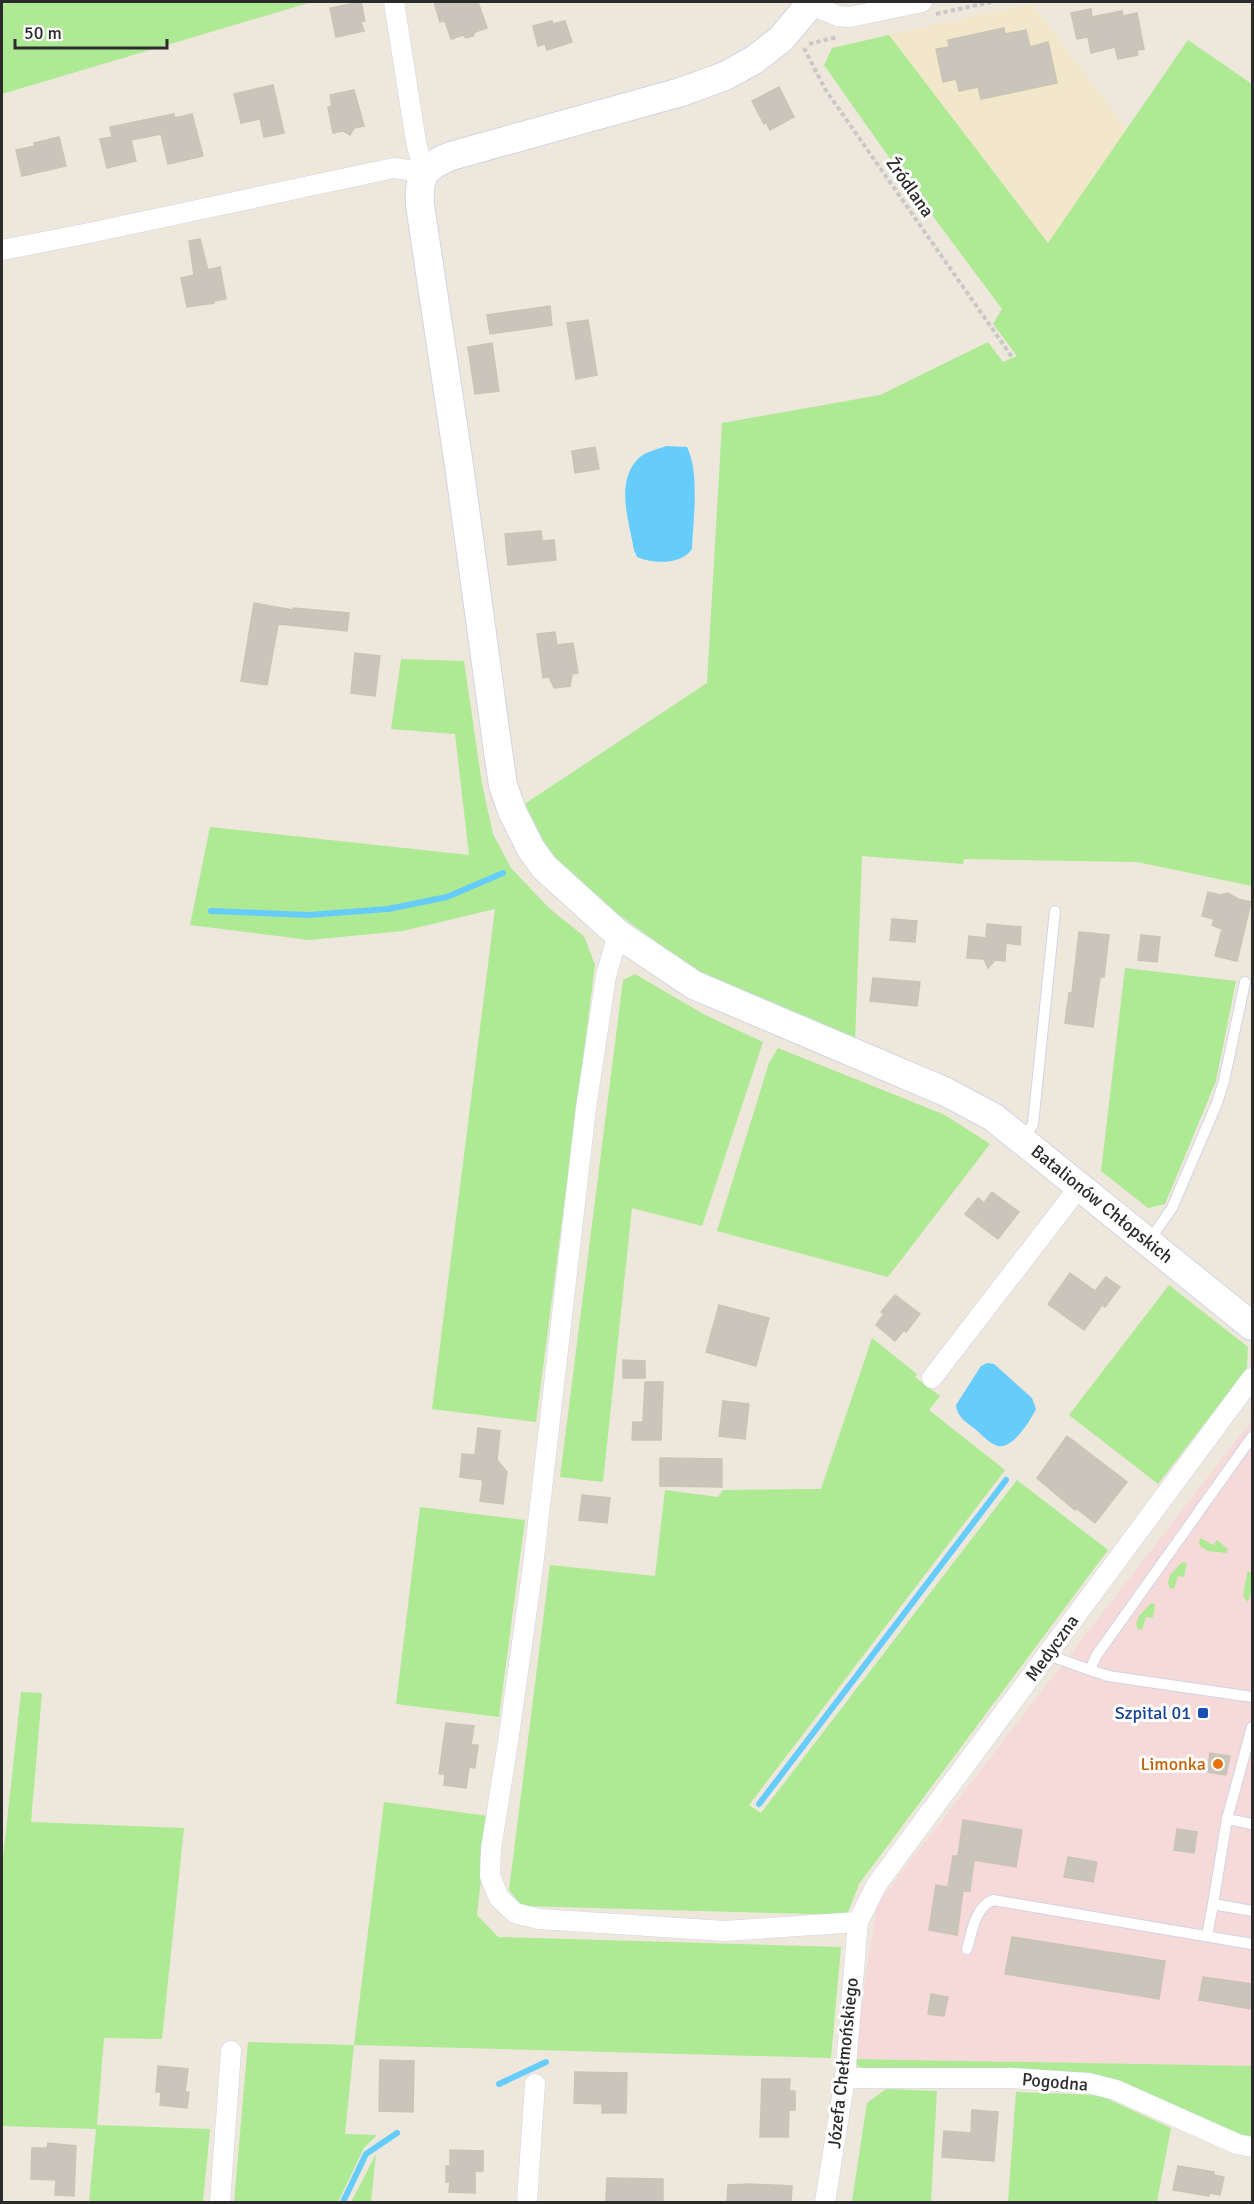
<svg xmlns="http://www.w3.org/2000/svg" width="1254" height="2204" font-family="Signika,sans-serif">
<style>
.education{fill:#f2e7ca}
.medical{fill:#f6d9d9}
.green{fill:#adea93}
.water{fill:#65ccfb}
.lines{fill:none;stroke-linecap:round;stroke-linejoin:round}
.stream{stroke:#65ccfb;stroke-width:6}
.building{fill:#c9c5bb;stroke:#cac4b5;stroke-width:1.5}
.lane-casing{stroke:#d1d4e5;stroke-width:12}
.street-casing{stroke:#d1d4e5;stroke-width:21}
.secondary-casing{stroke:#d1d4e5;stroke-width:30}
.path{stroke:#c8c8c8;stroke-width:4;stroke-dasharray:4.5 3;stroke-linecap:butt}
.lane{stroke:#fff;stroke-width:10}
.street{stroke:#fff;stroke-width:20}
.secondary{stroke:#fff;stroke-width:28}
.transit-dot{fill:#1a4fb4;stroke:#fff;stroke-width:2}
.food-dot{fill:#e8710a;stroke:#fff;stroke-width:2}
.labels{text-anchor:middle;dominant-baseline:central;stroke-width:6;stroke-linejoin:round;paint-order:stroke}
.street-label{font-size:18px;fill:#2b2b2b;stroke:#fff}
.transit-label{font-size:18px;fill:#164399;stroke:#fff;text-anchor:end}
.food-label{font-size:18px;fill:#c56008;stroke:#fff;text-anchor:end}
</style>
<rect width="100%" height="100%" fill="#eee7dc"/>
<path class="education" d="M1032,4L1127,129L1048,243L889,35Z"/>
<path class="medical" d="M1252,1420V2066L853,2059L877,1904Z"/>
<path class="green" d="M2,2H312L2,94Z
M889,35L1048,243L1188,40L1252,84V886L1137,862L964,859L963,864L862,856L855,1041L710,981L574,882L528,825L526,803L707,683L722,423L880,395L988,342L1003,362L1017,356L993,324L1002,309L886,153L824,65L832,48Z
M401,659L464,661L482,784L493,834L511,868L550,909L584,936L595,965L536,1422L432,1409L495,909L403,931L309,940L190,925L210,827L469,855L455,734L391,729Z
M1125,968L1236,981L1216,1081L1165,1204L1148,1208L1101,1171Z
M635,974L705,1015L763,1042L702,1226L632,1208L603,1482L560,1477L623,980Z
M778,1048L945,1115L990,1144L888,1277L717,1231L769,1063Z
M1169,1285L1248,1347L1247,1368L1158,1484L1069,1415Z
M872,1338L917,1374L915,1377L940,1396L929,1410L1005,1470L749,1805L761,1813L1017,1480L1108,1550L859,1884L847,1915L522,1906L509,1890L550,1565L655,1576L665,1490L718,1497L723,1490L821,1489Z
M420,1507L525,1520L499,1717L396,1704Z
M1201,1538L1213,1545L1217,1540L1228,1549L1226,1553L1208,1551L1200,1546L1199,1541Z
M1182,1562L1187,1563L1184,1577L1178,1576L1174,1589L1170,1588L1168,1583L1170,1575Z
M1249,1571L1252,1573V1588L1248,1602L1243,1596L1247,1573Z
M1151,1603L1155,1604L1153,1618L1146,1617L1142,1630L1138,1629L1136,1624L1139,1616Z
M21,1692L42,1693L31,1822L184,1828L162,2039L104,2038L97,2125L210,2129L203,2202H89L96,2129L2,2126V1867Z
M384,1802L488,1816L477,1915L498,1937L841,1947L831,2058L354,2045L345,2134L377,2135L364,2148L338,2202H234L248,2042L354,2045Z
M852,2059L1252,2066V2139L1138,2091L870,2070L859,2067Z
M886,2089L937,2091L931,2202L852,2201L867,2103Z
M1016,2092L1099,2095L1171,2128L1157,2202H1008Z
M376,2154L371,2202H351Z"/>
<path class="water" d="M666,446L687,447C700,473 693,520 692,549C681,565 653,564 637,557L634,550C629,520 614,481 640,457C646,452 658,449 666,446Z
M987,1363L994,1364L1032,1398L1036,1409C1030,1421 1013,1449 998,1446C989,1443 982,1435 975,1429C966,1422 957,1417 956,1405L981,1366Z"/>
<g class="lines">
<path class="stream" d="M211,911L308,915L388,909L447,897L503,873
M759,1804L1006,1480
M499,2084L546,2062
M343,2202L366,2154L397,2133"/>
</g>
<path class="building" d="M361,2L365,21L361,22L364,31L336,37L330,8Z
M434,2H478L487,28L475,32L473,36L466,38L463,35L451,39L445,21L440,22Z
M1091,9L1092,17L1122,11L1123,16L1137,13L1144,49L1137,50L1138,55L1118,59L1115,47L1091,53L1088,37L1077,39L1071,13Z
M552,21L553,24L565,21L572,42L547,50L545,44L538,46L533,26Z
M1004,28L1005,34L1026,30L1030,47L1048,42L1057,83L981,99L978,87L959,91L956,79L943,82L936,49L949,47L948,40Z
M273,85L284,133L264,137L260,119L241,123L234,94Z
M779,87L794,117L770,130L766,122L764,124L752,101Z
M354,90L364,126L354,128L350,135L343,131L333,133L328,107L332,106L330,95Z
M174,114L175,118L192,114L203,156L168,164L161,134L131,140L136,161L107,168L100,139L112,137L110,127Z
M59,137L66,166L22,176L16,150L35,146L34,143Z
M200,239L208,270L220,267L226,299L214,301V303L187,307L181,278L194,275L189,241Z
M550,306L552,325L490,334L487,315Z
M588,320L597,375L576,379L567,323Z
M492,343L499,391L475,394L468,347Z
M595,447L599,469L575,473L572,451Z
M541,531L542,541L554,540L556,560L508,565L505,534Z
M254,603L293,610V608L349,613L347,631L278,624L267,685L241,681Z
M555,632L557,645L573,643L578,673L572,674L570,686L554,688L549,677L543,678L537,634Z
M355,653L380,656L375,696L351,693Z
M1208,892L1220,895L1228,893L1238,899L1251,902L1237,961L1215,956L1222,929L1212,925L1214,919L1202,916Z
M892,919L917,921L915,942L890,940Z
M987,924L1021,927L1020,945L1006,943L1005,961L995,960L988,968L984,959L967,958L969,936L986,938Z
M1079,932L1109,935L1104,977H1100L1093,1027L1065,1023L1069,993H1072Z
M1141,935L1160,937L1157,962L1138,960Z
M873,978L920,982L917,1006L870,1001Z
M992,1192L1019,1212L998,1239L965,1214L978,1198L984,1203Z
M1070,1273L1095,1291L1106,1277L1120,1287L1105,1307L1102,1305L1084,1330L1048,1304Z
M895,1295L920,1314L906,1332L904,1330L895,1341L876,1325L884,1314L881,1312Z
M719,1305L769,1318L756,1366L706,1352Z
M623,1360L645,1361V1378H623Z
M645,1382H663L661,1440H632L633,1422H643Z
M723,1401L749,1404L745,1439L719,1436Z
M478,1428L500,1431L497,1460L507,1472L503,1504L480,1501L483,1480L460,1477L462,1454L475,1455Z
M1067,1436L1127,1482L1095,1523L1076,1508L1075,1510L1037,1478Z
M660,1458L722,1459V1487L660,1486Z
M582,1495L610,1498L607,1523L579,1520Z
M446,1723L474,1726L471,1745H478L475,1768L469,1767L466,1788L444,1785L445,1774H439Z
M1210,1753L1230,1756L1226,1775L1207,1772Z
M963,1820L1022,1830L1016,1867L974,1860L970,1891H963L957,1935L929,1930L936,1885L948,1887L953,1856H958Z
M1177,1829L1197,1832L1194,1853L1174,1850Z
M1068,1857L1097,1862L1093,1882L1064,1877Z
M1012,1937L1165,1961L1159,1999L1005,1974Z
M1203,1977L1252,1984V2009L1199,2000Z
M931,1994L948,1997L944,2016L928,2014Z
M380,2060L414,2061L413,2112L379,2111Z
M158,2066L188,2069L185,2092H189L187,2108L160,2105L161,2092H156Z
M575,2072L627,2073L626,2113H602V2104L574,2103Z
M762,2079H790L789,2091H795V2110H789L788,2137H760Z
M972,2110L998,2112L994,2161L942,2157L944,2131L971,2133Z
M48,2143L76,2146L74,2196L55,2195L56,2180L31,2179L32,2148H47Z
M450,2150L483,2151V2171H475V2193L449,2192L450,2182H446V2166H450Z
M1178,2166L1214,2172V2175L1224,2177L1220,2195L1209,2193V2196L1173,2190Z
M607,2178L663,2179V2202H606Z
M750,2184L792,2186L791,2202H727L728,2185Z"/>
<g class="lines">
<g class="lane-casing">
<path id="lane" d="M1023,1140L1033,1124L1055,911
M1149,1241L1172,1208L1217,1103L1224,1081L1245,982
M1252,1437L1096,1656L1090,1670L1108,1676L1252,1697
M1048,1655L1090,1670
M1227,1819L1252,1727
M1213,1904L1227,1819L1252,1824
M1207,1936L1213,1904L1252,1911
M967,1949C972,1932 975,1907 993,1900L1252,1944"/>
</g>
<g class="street-casing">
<path id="street" d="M394,2L416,142L424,172
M810,5L838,16L850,17L922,2
M2,250L89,233L394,168L424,172
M618,934L606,976L586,1108L533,1566L508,1742L491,1849L490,1876L499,1898L515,1913L539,1919L725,1931L858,1922
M932,1378L1080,1186
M845,2078H1010L1088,2083L1116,2090L1237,2144L1252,2147
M220,2202L231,2051
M527,2202L535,2084
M825,2202L845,2078L858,1922L877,1884L1252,1378"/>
</g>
<g class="secondary-casing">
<path id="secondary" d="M812,2L781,39L754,60L725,76L681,92L451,156C424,167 418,175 420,205L459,465L498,751L503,785L512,811L531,849L544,867L618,934L694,985L946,1092L993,1117L1252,1326"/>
</g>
<path class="path" d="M936,14L991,2
M809,44L837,37
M804,48L825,89L1012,357"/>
<use href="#lane" class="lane"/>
<use href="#street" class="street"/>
<use href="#secondary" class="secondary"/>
</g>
<rect class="transit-dot" x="1197" y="1707" width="12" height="12" rx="3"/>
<circle class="food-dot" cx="1218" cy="1764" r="6"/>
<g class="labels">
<g class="street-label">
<text transform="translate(910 187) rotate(55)">Źródlana</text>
<text transform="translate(1102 1204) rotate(39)">Batalionów Chłopskich</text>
<text transform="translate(1052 1648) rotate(-54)">Medyczna</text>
<text transform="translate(843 2063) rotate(-84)">Józefa Chełmońskiego</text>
<text transform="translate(1055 2082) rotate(5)">Pogodna</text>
</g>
<g class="transit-label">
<text x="1191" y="1713">Szpital 01</text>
</g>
<g class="food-label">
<text x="1206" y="1764">Limonka</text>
</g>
</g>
<rect width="1254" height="2204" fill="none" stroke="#2b2b2b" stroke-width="6"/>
<path d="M15 39v9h152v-9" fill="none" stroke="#2b2b2b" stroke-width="3"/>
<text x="24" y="39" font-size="18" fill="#2b2b2b" stroke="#ffffff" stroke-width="4.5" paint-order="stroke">50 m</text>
</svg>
